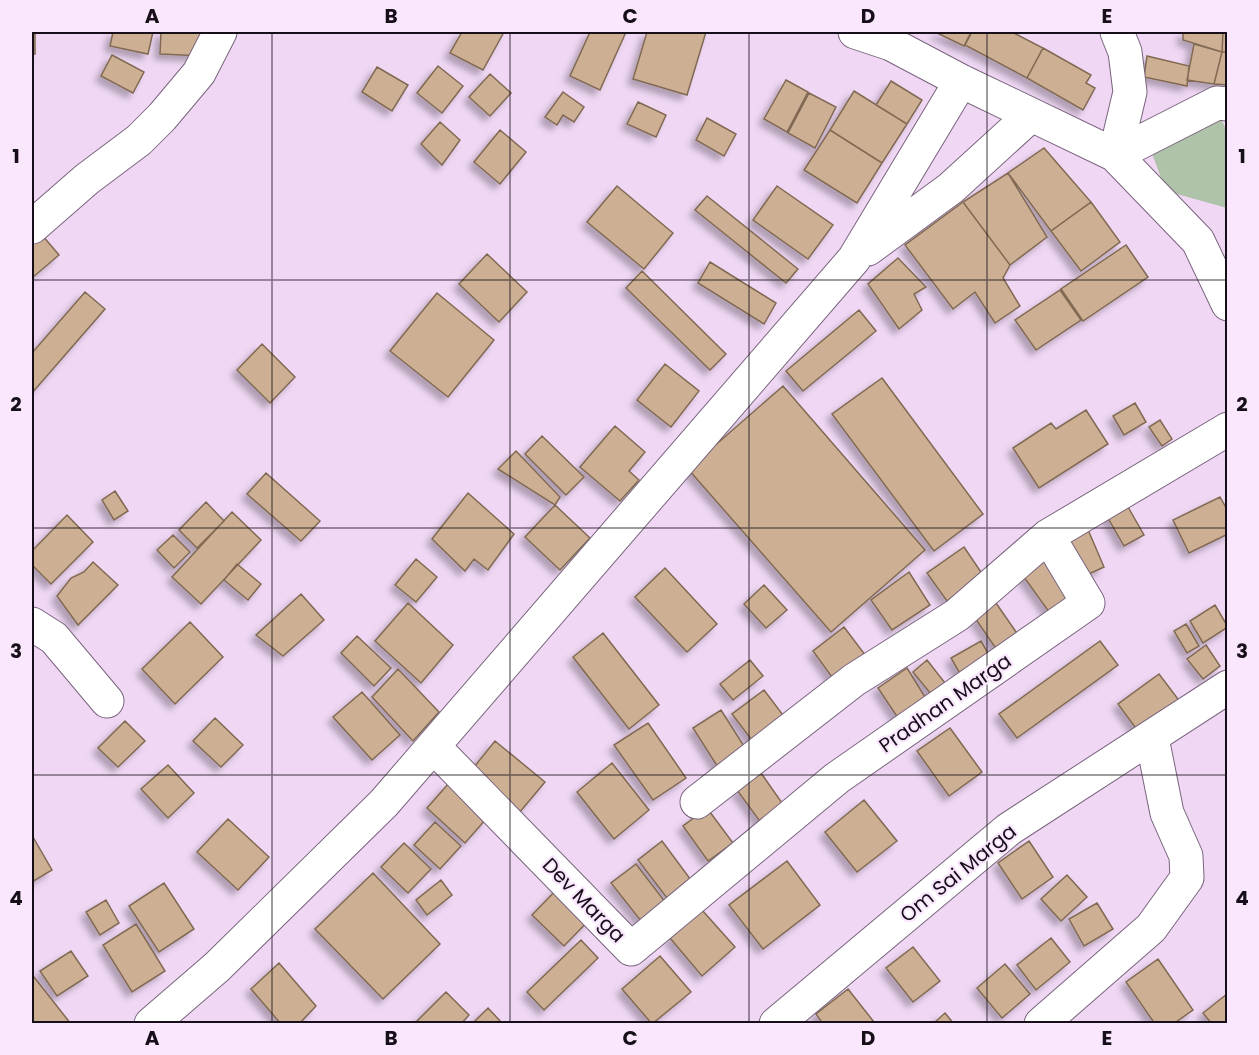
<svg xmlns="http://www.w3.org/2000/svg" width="1259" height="1055" font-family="Poppins,sans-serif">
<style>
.green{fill:#afc3aa}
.building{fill:#cdb094;stroke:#816952;stroke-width:1.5;filter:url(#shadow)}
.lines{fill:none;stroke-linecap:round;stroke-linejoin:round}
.street-casing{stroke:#79647d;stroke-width:35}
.street{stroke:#fff;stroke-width:33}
.grid{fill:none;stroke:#160e18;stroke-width:1.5;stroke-opacity:0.55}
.labels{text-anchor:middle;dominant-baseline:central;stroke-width:4.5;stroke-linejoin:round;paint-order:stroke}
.street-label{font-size:20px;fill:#160e18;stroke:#fae7fe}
.neatline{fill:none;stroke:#160e18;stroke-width:2}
.grid-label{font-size:20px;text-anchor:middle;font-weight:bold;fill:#160e18}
</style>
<defs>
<filter id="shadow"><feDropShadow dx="-5.5" dy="5.5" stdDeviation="3" flood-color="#0004"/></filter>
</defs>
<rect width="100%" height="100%" fill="#f0d8f5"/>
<path class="green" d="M1221,118L1227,132V208L1166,191L1151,151Z"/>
<path class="building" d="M32,32H35V54H32Z
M113,32H153L148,54L110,46Z
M161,32H205L204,56L160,54Z
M462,32H504L483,70L450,53Z
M590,32H626L600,90L570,76Z
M647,32H706L687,95L633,79Z
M935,32H971L964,46Z
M972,32H1012L1043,48L1027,78L965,45Z
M1183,32H1223L1222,52L1183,40Z
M1223,32H1228V52H1222Z
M1194,44L1222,52L1214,84L1187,80Z
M1043,48L1091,75L1086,83L1095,88L1083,110L1027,78Z
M1222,52H1228V85L1214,84Z
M112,55L144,72L133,93L101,76Z
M1147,56L1189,66L1187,86L1144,77Z
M438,66L463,86L442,113L417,93Z
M377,67L408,85L392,111L362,92Z
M490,74L511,93L490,116L469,97Z
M786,80L808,92L787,132L764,119Z
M891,81L922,100L907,124L876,105Z
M854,91L907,124L882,163L830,130Z
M563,92L584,107L574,122L563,115L557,125L545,117Z
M809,93L836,107L815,148L788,133Z
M638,102L666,115L656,137L627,124Z
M707,118L736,134L724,156L696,140Z
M440,122L460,140L442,165L421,144Z
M500,130L526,152L500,184L474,162Z
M830,130L882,163L857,203L804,170Z
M1044,148L1091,202L1051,231L1008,173Z
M1008,173L1047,237L1010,265L963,202Z
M617,186L673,233L644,269L587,222Z
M777,186L833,225L808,259L753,220Z
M707,196L798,269L786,283L695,210Z
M963,202L1010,265L1003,278L1020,306L995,323L975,292L953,309L905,245Z
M1091,202L1120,242L1081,271L1051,231Z
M42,235L59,255L32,278V244Z
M1126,245L1148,277L1083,321L1061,289Z
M487,254L527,292L499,322L459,284Z
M898,258L926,287L914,294L922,310L899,329L868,284Z
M710,262L776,303L764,324L698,283Z
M642,271L726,354L710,370L626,288Z
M1060,290L1081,320L1036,350L1015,320Z
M85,292L105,309L32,393V353Z
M437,293L494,340L448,397L390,351Z
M859,310L876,331L803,391L786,371Z
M262,344L295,377L270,403L237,370Z
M665,364L699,391L671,427L637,400Z
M882,378L983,514L934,551L832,414Z
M783,386L925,550L831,632L688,469Z
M1135,403L1146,422L1124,435L1113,416Z
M1086,410L1108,444L1039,488L1013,448L1051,423L1056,429Z
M1160,420L1172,439L1162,446L1149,427Z
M615,426L645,452L629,471L639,480L620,501L580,467Z
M542,436L584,477L566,495L525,454Z
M516,451L560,497L555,505L498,469Z
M266,473L320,521L301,541L247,494Z
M115,491L128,511L114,520L102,500Z
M468,493L514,534L488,570L474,559L465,571L432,539Z
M1220,497L1228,511V534L1189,553L1173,520Z
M1124,500L1144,535L1124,546L1104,511Z
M206,502L224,521L197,548L179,530Z
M555,505L590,538L560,570L525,537Z
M232,512L261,540L201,604L172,577Z
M67,515L93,542L51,584L32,565V551Z
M1086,525L1104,567L1080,578L1062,535Z
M173,535L190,552L174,568L157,550Z
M964,547L983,575L947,601L927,573Z
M1045,556L1076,600L1052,616L1021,573Z
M416,559L437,577L416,602L395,585Z
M93,562L118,585L78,625L57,596L71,578L84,572Z
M237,564L261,584L248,600L224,580Z
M665,568L717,624L687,652L635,597Z
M909,572L930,605L892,630L871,600Z
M764,585L787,610L766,628L744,604Z
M301,594L324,620L283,656L256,635Z
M408,603L453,645L421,683L375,641Z
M996,603L1021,639L999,653L975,618Z
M1215,605L1228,627L1203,643L1190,621Z
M190,622L223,657L175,704L142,669Z
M1186,624L1199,646L1187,653L1174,631Z
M844,627L869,660L837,684L813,651Z
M603,633L659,705L629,729L573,657Z
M357,636L391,668L374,686L341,653Z
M981,641L992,660L962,677L951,658Z
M1100,641L1118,665L1017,738L999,714Z
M1206,645L1220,666L1203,679L1187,659Z
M750,660L763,676L733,700L720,684Z
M927,660L949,688L935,699L913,672Z
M907,668L930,705L902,724L878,688Z
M398,669L439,712L413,741L372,697Z
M1159,674L1181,703L1140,734L1118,704Z
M764,690L786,719L754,743L732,714Z
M362,692L400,735L372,760L333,717Z
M721,710L749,754L721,772L693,728Z
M215,718L243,745L221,767L193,741Z
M125,721L145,741L118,767L98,748Z
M648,723L686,778L653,800L614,745Z
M950,728L982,772L949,796L917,751Z
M495,741L545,782L519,813L470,772Z
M612,763L649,810L614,839L577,792Z
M168,765L194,793L168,818L141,789Z
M761,773L787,810L764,827L737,790Z
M449,783L487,818L465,843L427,808Z
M864,800L897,841L857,872L825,832Z
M707,808L733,843L708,861L683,826Z
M228,819L269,857L238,890L197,852Z
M435,822L461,846L440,869L414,845Z
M33,837L52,870L32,882V838Z
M662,841L691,880L667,898L638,860Z
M1029,841L1053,877L1022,899L998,863Z
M404,843L431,869L408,893L381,867Z
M787,861L820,905L763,949L729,905Z
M636,864L669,907L645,926L611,883Z
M373,873L440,944L383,999L315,929Z
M1067,875L1087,897L1061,921L1041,899Z
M441,880L452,895L427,915L416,900Z
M164,883L194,929L159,952L129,906Z
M562,884L594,915L564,946L532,915Z
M106,900L119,923L100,935L86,912Z
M1097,903L1113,929L1084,946L1069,919Z
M702,910L735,947L702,976L670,938Z
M136,924L165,971L132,992L103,945Z
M1051,938L1070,962L1036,990L1017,965Z
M581,940L598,958L544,1010L527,992Z
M913,947L940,981L913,1002L886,968Z
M71,951L88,976L57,996L40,971Z
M660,956L691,992L652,1024L622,989Z
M1158,959L1193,1010L1173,1024H1155L1126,982Z
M279,963L316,1006L299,1024H281L251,989Z
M1005,964L1030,994L1002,1018L977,988Z
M34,977L71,1024H33L32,978Z
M848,989L874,1022L823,1024L816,1014Z
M446,992L469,1015L461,1024H414Z
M1227,994L1228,1024H1212L1203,1013Z
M488,1008L503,1024H472Z
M945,1013L954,1024H933Z"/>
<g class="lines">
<g class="street-casing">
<path id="street" d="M855,32L891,44L961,81L1115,155L1198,241L1228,304
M1115,155L1130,92L1125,52L1117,32
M1115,155L1217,103L1228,104
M32,227L87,179L139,140L162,117L199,73L220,32
M868,249L951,188L1031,115
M32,624L54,638L107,701
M433,746L631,949L837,778L1088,603L1048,536
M697,802L854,680L957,615L1048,536L1228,429
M151,1024L217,967L384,803L854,259L961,81
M776,1024L1009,829L1228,687
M1041,1024L1151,928L1187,878L1186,856L1167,813L1152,738"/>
</g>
<use href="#street" class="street"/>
</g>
<path class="grid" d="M272,32V1024M510,32V1024M749,32V1024M987,32V1024M32,280H1228M32,528H1228M32,775H1228"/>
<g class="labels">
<g class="street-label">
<text transform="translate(945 703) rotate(-35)">Pradhan Marga</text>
<text transform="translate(958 873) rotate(-39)">Om Sai Marga</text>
<text transform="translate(584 900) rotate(46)">Dev Marga</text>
</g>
</g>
<rect width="1259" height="1055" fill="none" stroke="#fae7fe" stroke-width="66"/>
<rect x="33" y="33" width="1193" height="989" class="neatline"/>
<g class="grid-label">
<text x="152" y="23">A</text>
<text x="391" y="23">B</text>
<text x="630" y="23">C</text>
<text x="868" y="23">D</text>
<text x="1107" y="23">E</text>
<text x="16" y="163">1</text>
<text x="1242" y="163">1</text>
<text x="16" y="411">2</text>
<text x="1242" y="411">2</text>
<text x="16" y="658">3</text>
<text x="1242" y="658">3</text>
<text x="16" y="905">4</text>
<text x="1242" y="905">4</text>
<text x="152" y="1045">A</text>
<text x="391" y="1045">B</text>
<text x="630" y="1045">C</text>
<text x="868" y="1045">D</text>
<text x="1107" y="1045">E</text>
</g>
</svg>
